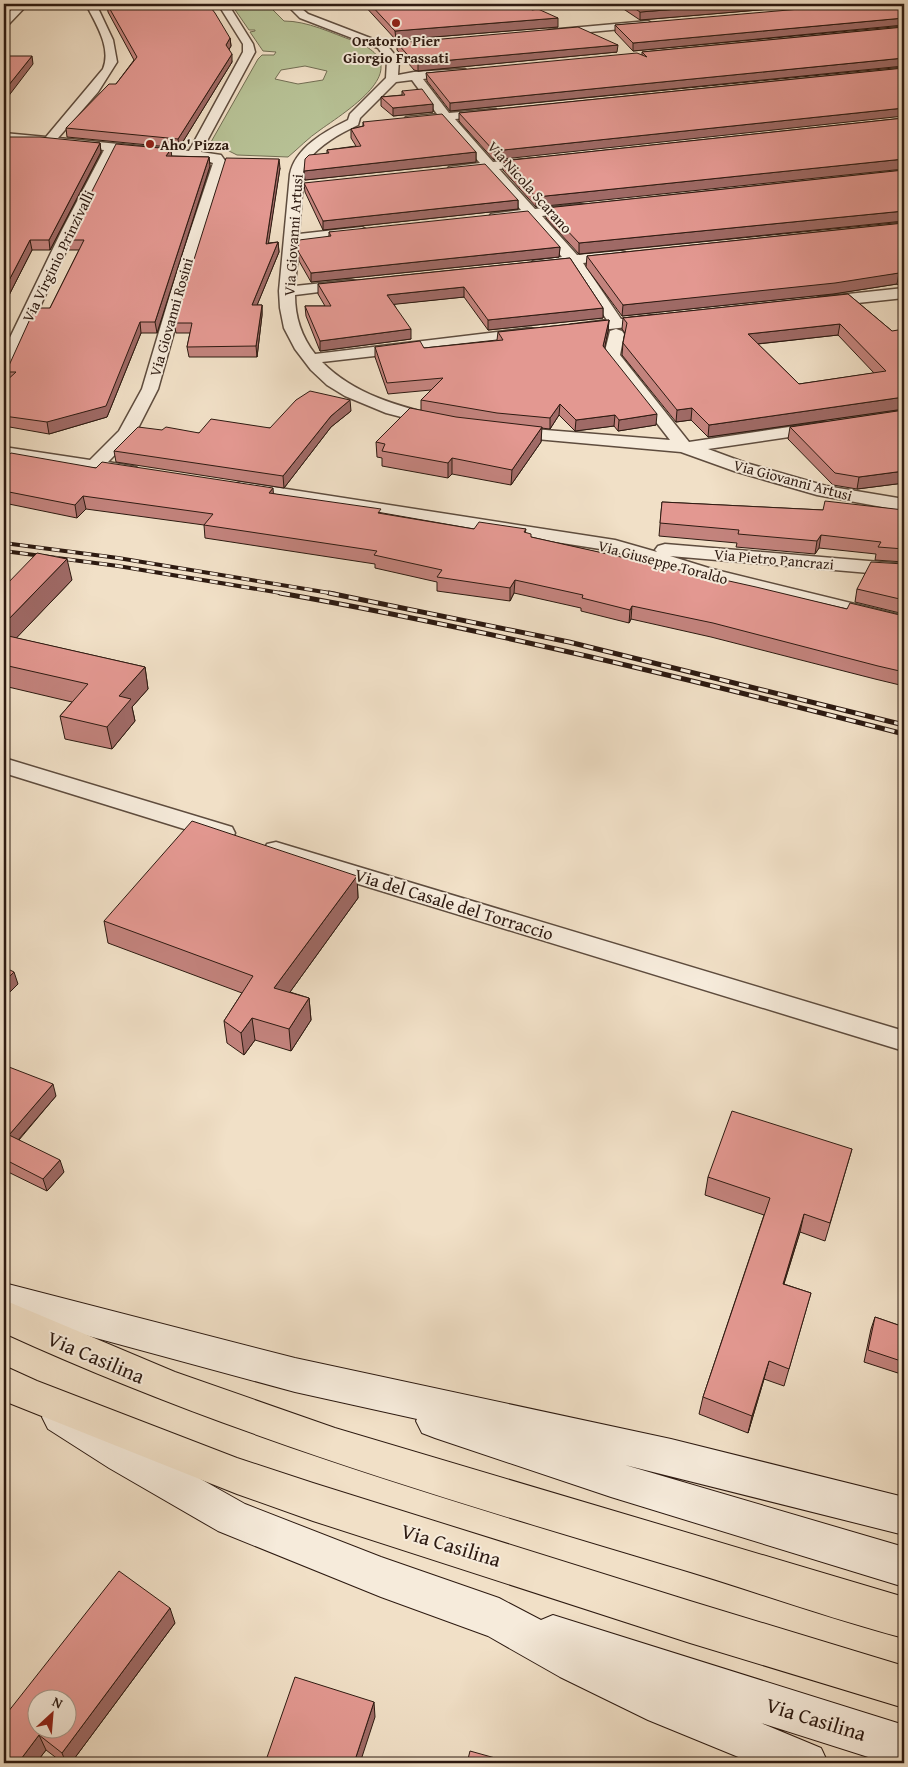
<svg xmlns="http://www.w3.org/2000/svg" width="908" height="1767" font-family="'Gentium Book Plus',serif">
<style>
.green{fill:#b8c397;stroke:#726e54;fill-rule:evenodd}
.lines{fill:none;stroke-linecap:round;stroke-linejoin:round}
.minor-casing{stroke:#5e4c3e;stroke-width:3}
.secondary-casing{stroke:#2d1a11;stroke-width:2}
.primary-casing{stroke:#2d1a11;stroke-width:2}
.minor{fill:#f6ebdb;fill-rule:evenodd}
.secondary{fill:#f6ebdb;fill-rule:evenodd}
.primary{fill:#f1e0c7;fill-rule:evenodd}
.rail-far1-casing{stroke:#2d1a11;stroke-width:4}
.rail-casing{stroke:#2d1a11;stroke-width:5}
.rail-far1{stroke:#f6ebdb;stroke-width:2.5;stroke-dasharray:8;stroke-linecap:butt}
.rail{stroke:#f6ebdb;stroke-width:3;stroke-dasharray:10;stroke-linecap:butt}
.wall{fill:#c3837d;stroke:#2d1a11;fill-rule:evenodd}
.shaded-wall{fill:#9f6a66;stroke:#2d1a11}
.building{fill:#e39891;stroke:#2d1a11;fill-rule:evenodd}
.poi-dot{fill:#8f2418;stroke:#f6ebdb;stroke-width:2}
.labels{text-anchor:middle;dominant-baseline:central;stroke-width:4;stroke-linejoin:round;paint-order:stroke}
.far-poi-label{font-size:15px;font-weight:bold;fill:#2d1a11;stroke:#f6ebdb}
.far-street-label{font-size:15px;fill:#2d1a11;stroke:#f6ebdb}
.street-label{font-size:18px;fill:#2d1a11;stroke:#f6ebdb}
.near-street-label{font-size:21px;fill:#2d1a11;stroke:#f6ebdb}
</style>
<rect width="100%" height="100%" fill="#f1e0c7"/>
<filter id="stains"><feTurbulence type="fractalNoise" baseFrequency=".004" numOctaves="4"/><feColorMatrix values="0 0 0 0 .2 0 0 0 0 .09 0 0 0 0 .02 0 0 0 .5 -.17"/></filter>
<radialGradient id="worn" r=".72"><stop offset=".6" stop-color="#630" stop-opacity="0"/><stop offset="1" stop-color="#630" stop-opacity=".3"/></radialGradient>
<path class="green" d="M231,4H277L268,5L284,21C308,21 331,33 354,41C420,66 348,110 320,130C308,138 299,148 288,157L237,155L211,142L258,59L262,55H274L276,52L263,51L250,32L255,31V30H249ZM305,66L327,71L323,80L298,84L275,79L281,70Z"/>
<g class="lines">
<g class="minor-casing">
<path id="minor" d="M17,4H28L8,25L4,26V17Z
M86,4H96L113,40L117,62L98,92L58,138L189,151L243,52V44L218,4H228L253,44L255,52L201,152L221,155L226,162L192,268L158,389L135,434L108,462L136,467L139,471L136,475L130,476L4,457V447L90,460L119,431L142,389L178,268L213,163L204,160L116,151L76,230L12,366L10,369L4,371V350L62,230L104,150L4,141V133L46,137L103,69C112,47 95,23 86,4Z
M286,4H296L308,14L386,44L399,60L398,75L414,72L465,69L467,71L461,74L423,79L449,113L496,109L498,112L496,115L492,116L455,119L493,162L541,158L542,161L541,164L499,169L535,209L579,204L584,205L586,208L584,211L542,216L577,255L620,251L625,252L627,255L625,258L583,263L621,319L656,315L661,317L664,320L661,323L576,333L570,331L568,328L570,325L607,320L569,265L538,268L533,267L531,264L533,261L562,257L528,218L496,221L491,220L489,217L491,214L521,210L486,170L449,173L447,170L449,167L480,163L442,120L406,123L404,120L406,117L437,114L412,80L396,82L360,118L358,125C339,134 321,144 307,161L308,163L304,167L299,234L362,227L369,231L362,235L299,242L295,286L351,280L356,281L358,284L356,287L351,288L295,295C295,317 301,336 315,354L531,328L537,330L539,333L537,336L531,338L322,362C355,395 398,406 442,417L445,421L442,425L436,426L386,413L345,396L327,385L311,370L295,349L284,328L280,308L279,291L290,174C295,148 325,131 348,120L350,114L386,78L387,60L378,48L300,18Z
M648,21L653,24L652,26L549,36L544,33L549,30Z
M904,288V298L820,307L815,305L812,302L815,299L820,297Z
M616,329L622,331L624,334L620,355L689,442L823,422L829,423L832,427L829,431L823,432L708,449L746,463L826,486L904,499V511L817,495L734,471L681,452L502,436L499,432L502,428L508,427L670,440L604,355L610,331Z
M241,482L615,540L657,552L655,550L658,546L665,544L904,564V576L670,556L712,569L904,616V628L698,577L613,551L235,492L232,488L235,484Z
M4,758L232,827L235,833L232,839L223,841L4,773Z
M276,842L904,1031V1051L267,856L264,850L267,844Z"/>
</g>
<g class="secondary-casing">
<path id="secondary" d="M4,1283L295,1358L671,1439L904,1497V1535L625,1465L904,1547V1587L611,1497L435,1438L422,1433L416,1421L417,1419L295,1392L4,1313Z
M61,1400L74,1405L135,1442L245,1504L381,1557L499,1598L541,1620L553,1615L904,1725V1763H887L761,1723L821,1748L828,1763H753L648,1720L560,1677L488,1636L381,1597L218,1531L109,1468L48,1429L42,1417L48,1405Z"/>
</g>
<g class="primary-casing">
<path id="primary" d="M4,1300L175,1372L335,1428L904,1597V1638C824,1617 746,1588 667,1565C441,1498 218,1431 4,1333Z
M4,1366L37,1381L237,1458L313,1483L690,1601L904,1666V1708L690,1643L313,1521L237,1494L4,1401Z"/>
</g>
<use href="#minor" class="minor"/>
<use href="#secondary" class="secondary"/>
<use href="#primary" class="primary"/>
<g class="rail-far1-casing">
<path id="rail-far1" d="M4,543L118,558L336,594
M4,551L118,566L287,594"/>
</g>
<g class="rail-casing">
<path id="rail" d="M280,593C490,630 697,681 904,734
M329,593L569,642L904,725"/>
</g>
<use href="#rail-far1" class="rail-far1"/>
<use href="#rail" class="rail"/>
</g>
<path class="wall" d="M107,4L230,38L231,46L229,49L232,62L179,148L67,137L66,128L116,84L134,60L108,12Z
M363,4H525L532,10L558,27L396,40Z
M616,4H830L640,20Z
M904,4V26L633,51L615,32V25Z
M904,27V67L450,111L427,81L426,73L642,55V52Z
M397,43L617,52L418,71L414,70L397,50Z
M904,68L494,160L459,121V113Z
M402,91L433,104V112L393,116L381,106V97L402,95Z
M904,118L536,207L503,170V161Z
M363,122L476,152V162L305,180L304,171L327,153V150L356,146L351,138V129L363,126Z
M4,137L100,143L101,152L50,250H32L5,303H4Z
M172,156L209,157L210,166L157,333H141L107,417L49,434L4,426V383L7,380L6,372L50,308L79,250H69L67,240Z
M280,168L268,243L278,242L279,252L257,305H262V315L257,357H189L187,347L190,333H176L174,323Z
M904,170V222L579,254L546,218V208Z
M304,183L518,200V209L323,230L305,192Z
M904,223V286L900,287L897,284L833,294L622,316L586,267L587,256Z
M329,232L560,247L559,257L311,282L299,261L298,251L329,236Z
M570,258L603,308V318L488,330L464,297L394,304L411,339L320,351L306,316L305,306H325L318,294V284Z
M848,294L892,331L904,409L708,437L691,420L676,422L622,355L623,343L625,333L622,329L623,318ZM838,335L874,373L799,384L758,344Z
M609,320L608,331L604,347L656,425L618,431L614,426L575,431L559,415L550,429L541,428V442L511,485L452,474L448,478L382,466V458L377,457L376,442L421,410V400L431,390L388,394L375,357V347L424,348L497,340L498,332Z
M904,410V483L857,489L833,485L788,439L790,427Z
M351,411L331,427L284,488L116,462L114,451L199,433L270,428Z
M4,459L96,468L274,494L474,529H526L525,533L531,537L847,609L904,616V686L875,679L711,637L631,619L629,623L581,611V608L514,593L510,601L437,591V582L375,568V564L205,538L204,525L86,509L77,518L4,503Z
M662,502L823,510H904V562L875,560L876,554L819,548L815,554L736,547L737,543L659,536Z
M904,564V614L855,602L857,589Z
M72,580L16,638L145,667L148,689L132,707L135,721L112,749L65,739L60,716L72,702L4,686V587Z
M357,876L358,898L290,992L309,998L311,1020L291,1051L255,1040L244,1055L227,1043L224,1021L242,993L108,943L104,921Z
M4,1072L56,1096L19,1140L64,1172L47,1191L4,1170Z
M852,1149L825,1241L800,1232L784,1284L811,1293L784,1386L764,1379L748,1433L699,1414L703,1397L764,1215L705,1195L708,1177Z
M875,1317L904,1327V1375L864,1362L871,1329Z
M175,1623L71,1763H63L46,1750L36,1763H4Z"/>
<path class="shaded-wall" d="M742,4H830L640,20V12Z
M558,18V27L396,40L395,31Z
M904,18V25L633,51V43Z
M230,38L231,46L227,53L226,45Z
M618,45L617,52L418,71V63Z
M232,54V62L179,148L178,139Z
M32,56L33,64L4,102V91Z
M904,58V66L450,111V103Z
M433,104V112L393,116V108Z
M904,108V116L494,160V151Z
M100,143L101,152L50,250L49,240Z
M171,149L172,159L166,156Z
M476,152V162L305,180L304,171Z
M209,157L210,166L157,333L155,322Z
M279,159L280,168L267,253L266,244Z
M904,159V169L536,207V197Z
M518,200V209L323,230V221Z
M904,211V221L579,254V243Z
M30,240L32,250L5,303L4,290Z
M278,242L279,252L253,315L252,305Z
M560,247L559,257L311,282V273Z
M899,273L897,284L833,294L622,316L623,305Z
M464,287V297L388,305L387,295Z
M262,305V315L257,357L256,346Z
M603,308V318L488,330V320Z
M609,320L608,331L603,356V346Z
M140,322L141,333L107,417L49,434L47,422Z
M840,324L838,335L747,345L748,334Z
M411,329V339L320,351V341Z
M904,397V409L708,437L709,425Z
M350,400L351,411L331,427L284,488L283,476L331,416Z
M560,404L559,415L550,429V418Z
M692,408L691,420L676,422L677,410Z
M657,414L656,425L618,431L619,420Z
M615,415L614,426L575,431L576,420Z
M542,427L541,442L511,485L512,470Z
M452,458V474L448,478V463Z
M904,471V483L857,489L859,477Z
M273,488L274,501L269,493Z
M83,496L86,509L77,518L75,505Z
M821,535L819,548L815,554L817,541Z
M67,559L72,580L4,651V624Z
M515,580L514,593L510,601V588Z
M632,606L631,619L629,623L630,610Z
M145,667L148,689L132,707L135,721L112,749L107,727L119,696Z
M357,876L358,898L277,1010L274,988Z
M14,972L18,984L4,998V982Z
M309,998L311,1020L291,1051L289,1029Z
M252,1018L255,1040L244,1055L241,1033Z
M53,1084L56,1096L12,1147L9,1135Z
M60,1160L64,1172L47,1191L43,1179Z
M804,1214L800,1232L778,1302L783,1284Z
M769,1361L764,1379L748,1433L752,1416Z
M170,1608L175,1623L71,1763H66L62,1753Z
M374,1702L375,1717L360,1763H354Z
M39,1735L46,1750L36,1763H18Z"/>
<path class="building" d="M107,4H208L215,13L230,38L226,45L232,54L178,139L66,128L109,84H116L137,57Z
M370,4H525L532,10L538,9L558,18L395,31Z
M628,4H742L640,12Z
M858,4H904V18L633,43L615,25Z
M578,27L618,45L418,63L414,62L397,43Z
M904,27V58L450,103L426,73L637,53L647,57L642,52Z
M4,56H32L4,91Z
M904,68V108L494,151L459,113Z
M422,89L433,104L393,108L381,97L405,95L402,91Z
M442,114L476,152L304,171L305,159L309,155L329,153L327,150L361,146L351,129L364,126L363,122Z
M904,118V159L536,197L503,161Z
M4,137H40L100,143L49,240H30L4,290Z
M116,144L171,149L166,156L209,157L155,322H140L106,406L47,422L4,416V383L16,372H6L35,308H50L84,240H67Z
M226,158L279,159L266,244L278,242L252,305H262L256,346L187,347L192,323H174Z
M485,164L518,200L323,221L304,183Z
M904,170V211L579,243L546,208Z
M528,211L560,247L311,273L298,251L299,240L331,236L329,232Z
M904,223V276H902L899,273L835,283L623,305L587,256Z
M570,258L603,308L488,320L464,287L387,295L411,329L320,341L305,306H331L318,284Z
M848,294L892,331L904,329V397L709,425L692,408L677,410L623,343L627,323L623,318ZM840,324L886,371L799,384L748,334Z
M609,320L603,346L657,414L619,420L615,415L576,420L560,404L550,418L497,413L421,400L443,378L387,383L375,347L420,341L424,348L503,340L498,332Z
M310,391L350,400L331,416L283,476L114,451L138,427L162,430L166,427L199,433L211,419L270,428L296,400Z
M410,408L456,417L542,427L512,470L452,458L448,463L382,451L385,444L376,442Z
M904,410V471L859,477L835,473L790,427Z
M11,453L96,468L102,462L273,488L269,493L381,509L378,513L474,529L479,522L526,529L524,532L531,534V537L756,587L847,609L850,603L904,616V672L878,666L713,623L632,606L630,610L582,598L583,595L515,580L510,588L437,577L442,570L374,555L377,551L204,525L213,514L83,496L75,505L4,491V459Z
M825,501L904,510V549L878,547L881,542L821,535L817,541L738,534L739,530L660,523L662,502L823,510Z
M37,553L67,559L4,624V587Z
M871,562L904,564V600L857,589Z
M4,635L145,667L119,696L131,699L107,727L60,716L88,684L4,665Z
M192,821L357,876L274,988L309,998L289,1029L252,1018L241,1033L224,1021L253,976L104,921Z
M4,967L14,972L4,982Z
M9,1067L53,1084L9,1135L60,1160L43,1179L4,1159V1072Z
M732,1111L852,1149L830,1223L804,1214L783,1284L811,1293L789,1369L769,1361L752,1416L703,1397L770,1198L708,1177Z
M875,1317L904,1327V1362L868,1350Z
M119,1571L170,1608L62,1753L39,1735L18,1763H4V1717ZM38,1700H68V1730H38Z
M295,1677L374,1702L354,1763H265Z
M470,1751L513,1763H467Z"/>
<g class="poi-dot">
<circle cx="396" cy="23" r="5"/>
<circle cx="150" cy="144" r="5"/>
</g>
<g class="labels">
<g class="far-poi-label">
<text x="396" y="40">Oratorio Pier<tspan x="396" dy="17">Giorgio Frassati</tspan></text>
<text x="160" y="144" text-anchor="start">Aho' Pizza</text>
</g>
<g class="far-street-label">
<text transform="translate(530 187) rotate(48)">Via Nicola Scarano</text>
<text transform="translate(293 235) rotate(-86)">Via Giovanni Artusi</text>
<text transform="translate(58 256) rotate(-64)">Via Virginio Prinzivalli</text>
<text transform="translate(171 317) rotate(-74)">Via Giovanni Rosini</text>
<text transform="translate(793 480) rotate(15)">Via Giovanni Artusi</text>
<text transform="translate(774 559) rotate(5)">Via Pietro Pancrazi</text>
<text transform="translate(663 562) rotate(15)">Via Giuseppe Toraldo</text>
</g>
<g class="street-label">
<text transform="translate(454 904) rotate(17)">Via del Casale del Torraccio</text>
</g>
<g class="near-street-label">
<text transform="translate(96 1357) rotate(23)">Via Casilina</text>
<text transform="translate(451 1545) rotate(17)">Via Casilina</text>
<text transform="translate(816 1719) rotate(17)">Via Casilina</text>
</g>
</g>
<rect width="908" height="1767" fill="none" stroke="#f1e0c7" stroke-width="20"/>
<rect x="5" y="5" width="898" height="1757" fill="none" stroke="#2d1a11" stroke-width="2.5"/>
<rect x="10" y="10" width="888" height="1747" fill="none" stroke="#2d1a11"/>
<g transform="translate(52 1714) rotate(26)"><circle r="24" fill="#f6ebdb" stroke="#a6978a"/>
<path d="M0-4L9 19L0 12L-9 19Z" fill="#8f2418"/>
<text y="-8" font-size="14" font-weight="bold" text-anchor="middle" fill="#2d1a11">N</text>
</g>
<rect width="100%" height="100%" filter="url(#stains)"/>
<rect width="100%" height="100%" fill="url(#worn)"/>
</svg>
